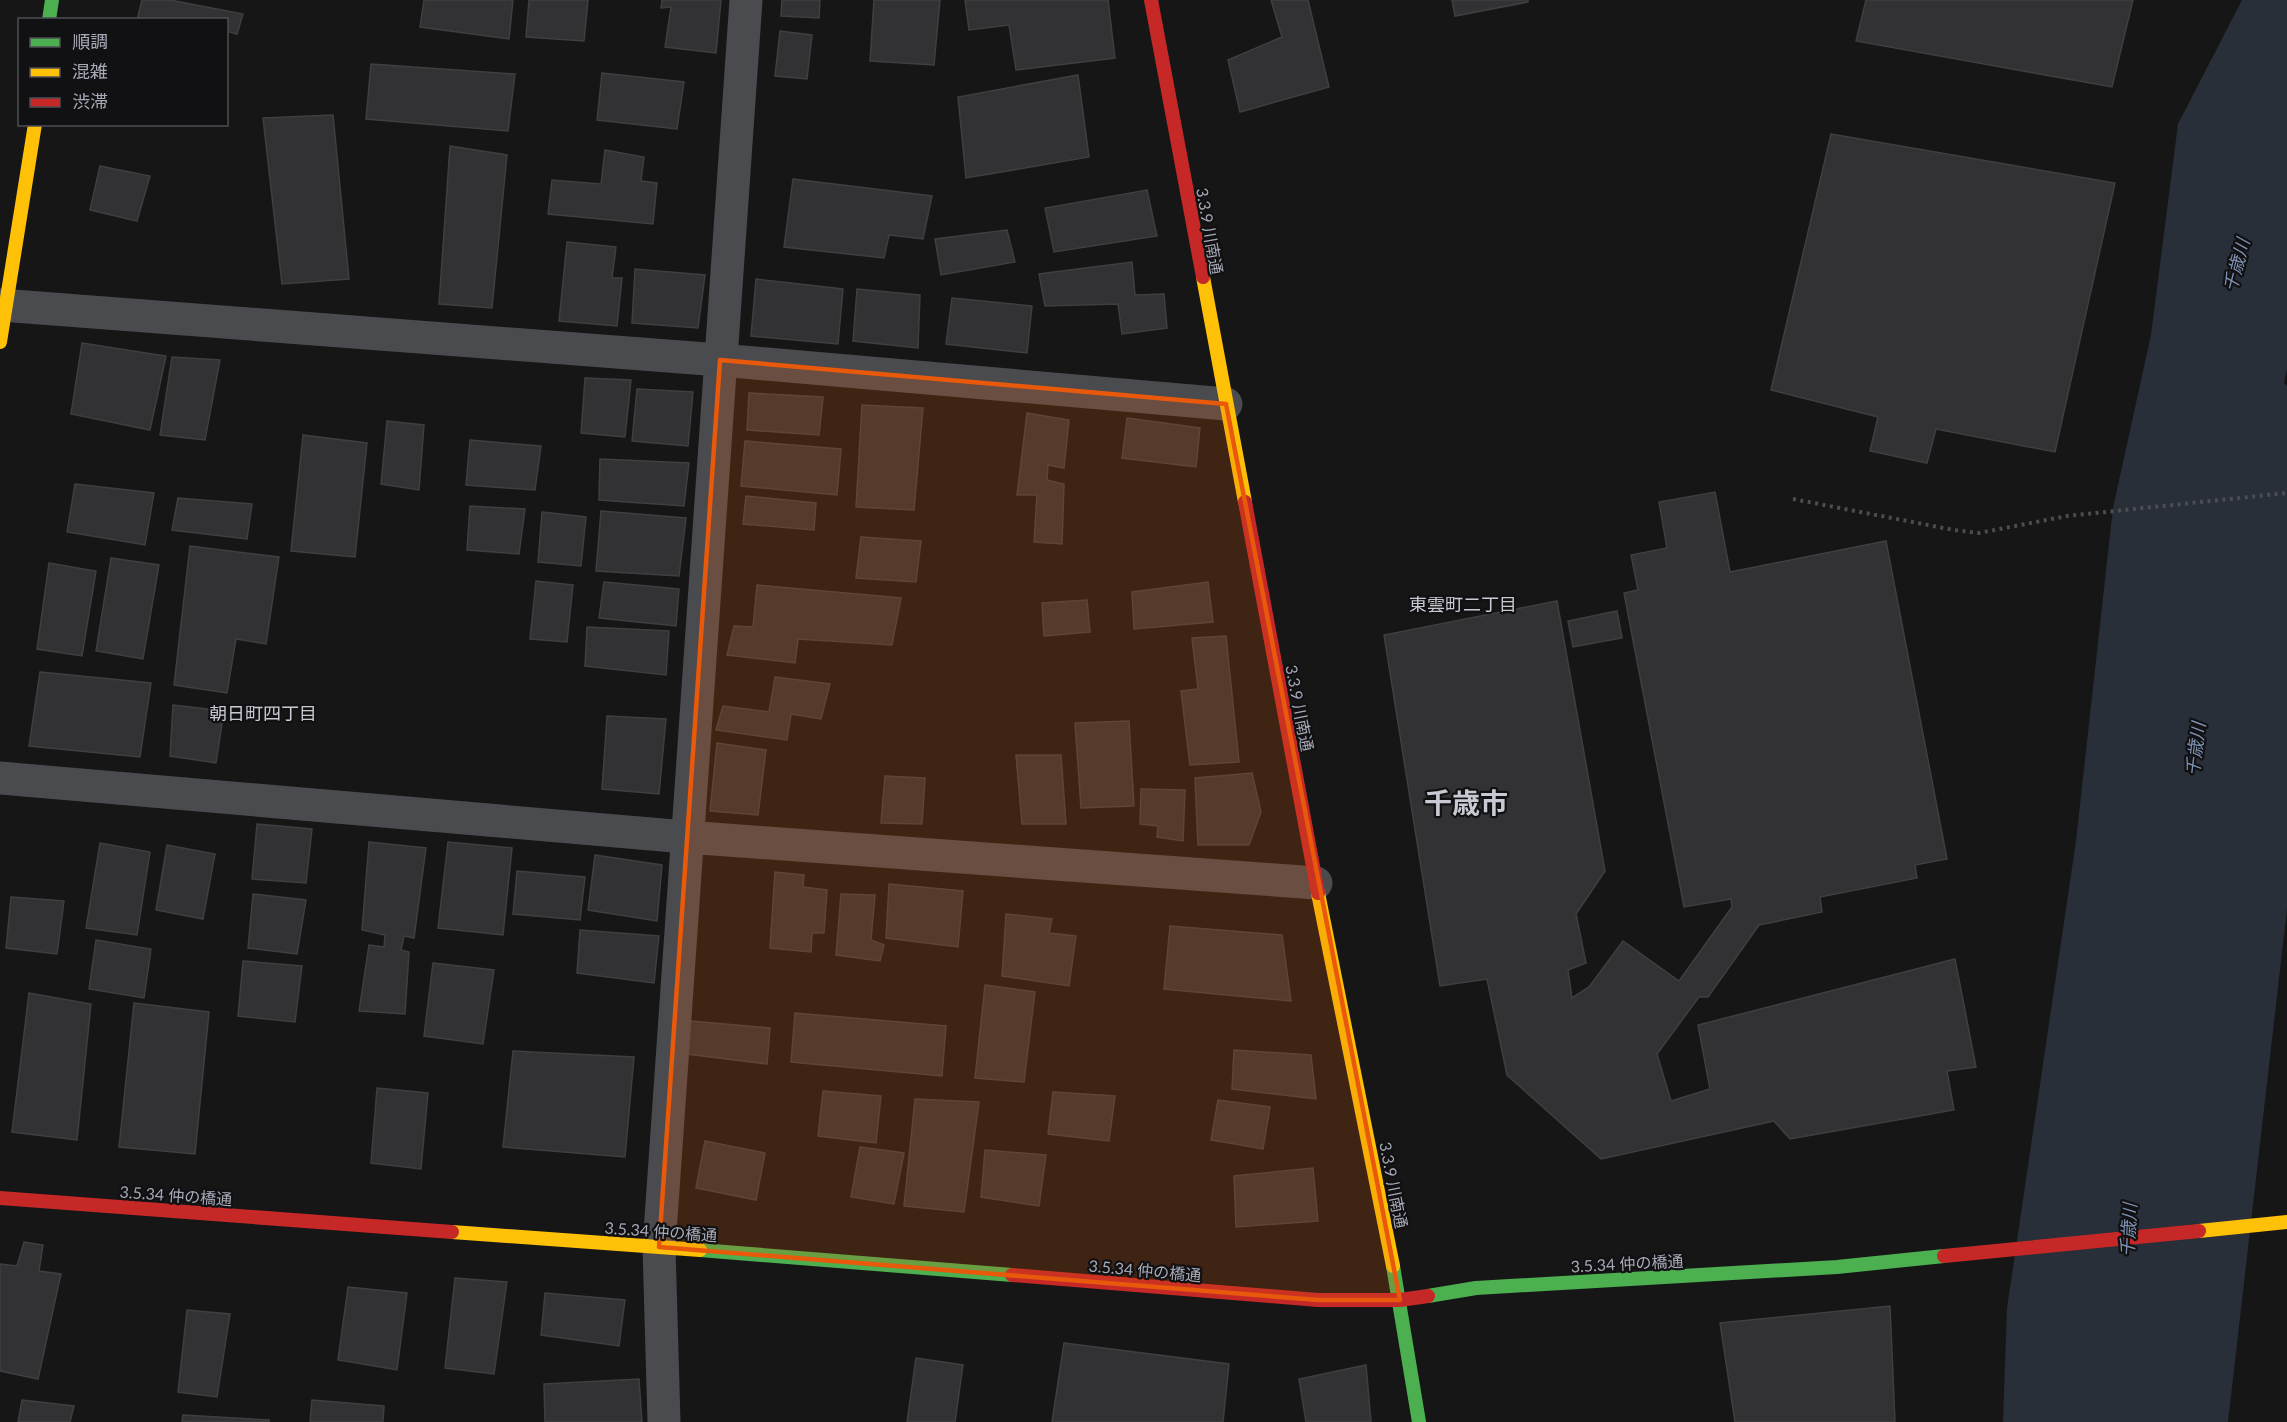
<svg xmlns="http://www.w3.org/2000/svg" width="2287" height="1422" font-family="Lato,'Noto Sans JP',sans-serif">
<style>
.water{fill:#292f38}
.building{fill:#323234;stroke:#3f3f42;stroke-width:1.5}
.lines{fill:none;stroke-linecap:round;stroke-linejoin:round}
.path{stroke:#4c4c51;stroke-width:4;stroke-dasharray:3 4.5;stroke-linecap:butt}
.street{stroke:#4a4b4f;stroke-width:33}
.fast{stroke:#4caf50;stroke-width:14}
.slow{stroke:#ffc107;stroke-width:14}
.jam{stroke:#c62828;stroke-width:14}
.marked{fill:#e8590c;fill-opacity:0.2;stroke:#e8590c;stroke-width:4.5;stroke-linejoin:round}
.labels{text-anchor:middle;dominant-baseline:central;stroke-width:4.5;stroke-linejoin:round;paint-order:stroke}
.street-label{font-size:16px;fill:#a7aab7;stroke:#111012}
.water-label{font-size:18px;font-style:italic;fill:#7e93b3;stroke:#111012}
.neighbourhood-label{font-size:18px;fill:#c8cad3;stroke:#111012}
.town-label{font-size:28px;font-weight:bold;fill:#c8cad3;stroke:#111012}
</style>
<rect width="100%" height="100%" fill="#161616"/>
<path class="water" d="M2242,0H2287V369L2284,383L2287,386V909L2228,1422H2003L2007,1308L2076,841L2113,508L2151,335L2178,124Z"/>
<path class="building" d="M142,0H170L243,14L237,34L226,31V20H137Z
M424,0H513L509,39L420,27Z
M529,0H588L584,41L526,37Z
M662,0H721L716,53L665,47L671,7L661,8Z
M782,0H820L819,18L781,16Z
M874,0H940L934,65L870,61Z
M965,0H1108L1115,58L1016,70L1009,25L969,30Z
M1271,0H1308L1329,87L1240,112L1228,60L1282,37Z
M1452,0H1528V2L1455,16Z
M1866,0H2133L2112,87L1856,41Z
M780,31L812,35L807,79L775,76Z
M371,64L515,74L508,131L366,119Z
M602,73L684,82L677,129L597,120Z
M1078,75L1089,157L966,178L958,97Z
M333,115L349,279L282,284L263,118Z
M1831,134L2115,183L2055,452L1936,429L1927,463L1870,451L1878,417L1771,390Z
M450,146L507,155L492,308L439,304Z
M605,150L644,157L641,181L657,183L653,224L548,214L552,180L601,184Z
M100,166L150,176L137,221L90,210Z
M793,179L932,196L923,239L889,235L884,258L784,247Z
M1147,190L1157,236L1054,252L1045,208Z
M1007,230L1015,262L941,275L935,239Z
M567,242L616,247L612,278H622L617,326L559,321Z
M1132,262L1135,295L1164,294L1167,328L1122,334L1118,304L1045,306L1039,274Z
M635,269L705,275L698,328L632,323Z
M756,279L843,289L838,344L751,336Z
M857,289L920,295L918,348L853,341Z
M952,298L1032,306L1027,353L946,344Z
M82,343L166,356L150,430L71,414Z
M172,357L220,360L205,440L160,435Z
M585,378L631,380L625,437L581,433Z
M637,389L693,392L688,446L632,441Z
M749,393L823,397L819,435L747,430Z
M862,405L923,408L914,510L856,507Z
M1027,413L1069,420L1064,468L1048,465L1047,480L1064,484L1062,544L1034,542L1037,495H1017Z
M1127,418L1200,428L1196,467L1122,458Z
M387,421L424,425L419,490L381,484Z
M303,435L367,443L355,557L291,551Z
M470,440L541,446L535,490L466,485Z
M745,441L841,449L837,495L741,486Z
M600,459L689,463L684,506L599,500Z
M75,484L154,493L145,545L67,532Z
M1715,492L1730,572L1886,541L1947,859L1915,865L1917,878L1820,897L1822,912L1759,925L1708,997H1699L1657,1054L1671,1101L1710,1089L1698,1025L1955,959L1976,1067L1947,1071L1954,1110L1790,1139L1774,1121L1601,1159L1507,1075L1487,979L1440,986L1384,635L1557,601L1605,871L1576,914L1586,963L1568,970L1572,998L1589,987L1623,941L1679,981L1732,907L1731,899L1684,907L1624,593L1638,590L1631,555L1667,548L1659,502Z
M746,496L816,503L814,530L743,524Z
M178,498L252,504L247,539L172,530Z
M470,506L525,509L519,554L467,550Z
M601,511L686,518L679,576L596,571Z
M542,512L586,517L581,566L538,562Z
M861,537L921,541L916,582L856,578Z
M190,546L279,557L266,644L236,639L227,693L174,685Z
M111,558L159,565L143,659L96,651Z
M49,563L96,571L82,656L37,649Z
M536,581L573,585L567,642L530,639Z
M604,582L679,589L676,626L599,618Z
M1208,582L1213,622L1134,629L1132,592Z
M757,585L901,598L892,645L798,639L795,663L727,655L734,626L753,627Z
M1087,600L1090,632L1044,636L1042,603Z
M1617,611L1622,638L1573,647L1568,621Z
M587,627L669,631L666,675L585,666Z
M1226,636L1239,762L1190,765L1181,691L1198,689L1192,638Z
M40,672L151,683L140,757L29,746Z
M775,677L830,684L821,719L791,714L787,740L716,730L723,706L769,712Z
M173,705L224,711L216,763L170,756Z
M607,716L666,719L659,794L602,789Z
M1129,721L1134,806L1081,808L1075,723Z
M717,743L766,750L758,815L710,811Z
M1016,755H1061L1066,824H1022Z
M1252,773L1261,812L1249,845H1198L1195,778Z
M885,776L925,778L922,824L881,823Z
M1141,789L1185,790L1183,841L1157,837L1158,826L1140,824Z
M257,824L312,829L306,883L252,879Z
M369,842L426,848L414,938L404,936L401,950L409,952L405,1014L359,1011L369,945L384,947L385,935L362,930Z
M448,842L512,848L503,935L438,928Z
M100,843L150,852L137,935L86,928Z
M167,845L215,854L203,919L156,910Z
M595,855L662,865L657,921L588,910Z
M517,871L585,877L580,920L513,914Z
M775,872L804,875L803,887L827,890L824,933H812L811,952L770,948Z
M889,884L963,891L958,947L886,938Z
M253,894L306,900L297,954L248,948Z
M841,894L875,895L871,940L884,945L880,961L836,955Z
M11,897L64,901L57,954L6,948Z
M1006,914L1052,919L1049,933L1076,936L1069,986L1002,976Z
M1170,926L1282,935L1291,1001L1164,989Z
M580,930L659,936L654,983L577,973Z
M96,940L151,949L144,998L89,989Z
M243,961L302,966L295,1022L238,1016Z
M433,963L494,970L483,1044L424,1036Z
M985,985L1035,992L1024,1082L975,1078Z
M29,993L91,1004L77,1140L12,1132Z
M134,1003L209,1012L195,1154L119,1147Z
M795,1013L946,1026L942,1076L791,1062Z
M691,1021L770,1028L767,1064L687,1054Z
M1234,1050L1311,1055L1316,1099L1232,1089Z
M513,1051L634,1057L625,1157L503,1147Z
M377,1088L428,1093L421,1169L371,1163Z
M823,1091L881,1096L876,1143L818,1136Z
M1053,1092L1115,1096L1109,1141L1048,1134Z
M915,1099L979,1102L964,1212L904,1206Z
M1218,1100L1270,1107L1263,1149L1211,1140Z
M705,1141L765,1153L756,1200L696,1188Z
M860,1147L904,1153L894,1204L851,1197Z
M985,1150L1046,1155L1039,1206L981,1197Z
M1313,1168L1318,1221L1236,1227L1234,1176Z
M24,1242L43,1245L39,1271L61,1274L38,1379L0,1371V1264L17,1266Z
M455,1278L507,1282L494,1374L445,1368Z
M348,1287L407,1293L397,1370L338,1360Z
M545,1293L625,1300L619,1346L541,1335Z
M1890,1306L1895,1422H1735L1720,1323Z
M187,1310L230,1314L217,1397L178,1392Z
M1064,1343L1229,1364L1223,1422H1052Z
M916,1358L963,1365L955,1422H907Z
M1366,1365L1371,1422H1306L1299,1379Z
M639,1379L642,1422H545L544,1384Z
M22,1400L74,1406L70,1422H18Z
M312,1400L384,1406L383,1422H310Z
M183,1415L269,1420V1422H182Z"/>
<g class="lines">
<path class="path" d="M1793,499L1954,530L1979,533L2067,516L2287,493"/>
<path class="street" d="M0,305L720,360L1226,404
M0,778L686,837L1316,883
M664,1422L659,1247L746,0"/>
<path class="fast" d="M49,20L52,0
M700,1250L1012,1275
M1393,1266L1419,1422
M1428,1296L1476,1288L1837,1267L1944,1256"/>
<path class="slow" d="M1203,277L1245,502
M0,342L35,124
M1318,893L1393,1266
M2199,1231L2287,1222
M452,1232L700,1250"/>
<path class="jam" d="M1151,0L1203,277
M1245,502L1318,893
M0,1198L452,1232
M1944,1256L2199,1231
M1012,1275L1318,1300H1400L1428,1296"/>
</g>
<path class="marked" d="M720,360L1226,404L1400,1300H1318L659,1247Z"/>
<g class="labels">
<g class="street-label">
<text transform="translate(1210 231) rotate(80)">3.3.9 川南通</text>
<text transform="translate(1300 708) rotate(79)">3.3.9 川南通</text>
<text transform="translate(1394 1185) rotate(79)">3.3.9 川南通</text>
<text transform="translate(176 1195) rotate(4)">3.5.34 仲の橋通</text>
<text transform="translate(661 1231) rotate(4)">3.5.34 仲の橋通</text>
<text transform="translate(1627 1263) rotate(-3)">3.5.34 仲の橋通</text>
<text transform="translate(1145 1270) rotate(5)">3.5.34 仲の橋通</text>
</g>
<g class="water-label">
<text transform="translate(2236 265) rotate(-75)">千歳川</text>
<text transform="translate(2195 749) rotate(-83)">千歳川</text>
<text transform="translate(2128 1230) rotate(-87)">千歳川</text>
</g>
<g class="neighbourhood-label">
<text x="1463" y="604">東雲町二丁目</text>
<text x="263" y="713">朝日町四丁目</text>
</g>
<g class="town-label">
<text x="1466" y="802">千歳市</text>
</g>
</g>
<rect x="18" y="18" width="210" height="108" fill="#111012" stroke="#4d4e54" stroke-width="1.5"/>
<rect x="30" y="38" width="30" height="9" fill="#4caf50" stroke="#4d4e54" stroke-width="1.5"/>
<text x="72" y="48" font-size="18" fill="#a7aab7">順調</text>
<rect x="30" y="68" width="30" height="9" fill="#ffc107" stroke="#4d4e54" stroke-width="1.5"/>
<text x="72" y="78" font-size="18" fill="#a7aab7">混雑</text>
<rect x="30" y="98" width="30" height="9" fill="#c62828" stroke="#4d4e54" stroke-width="1.5"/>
<text x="72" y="108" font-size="18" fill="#a7aab7">渋滞</text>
</svg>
